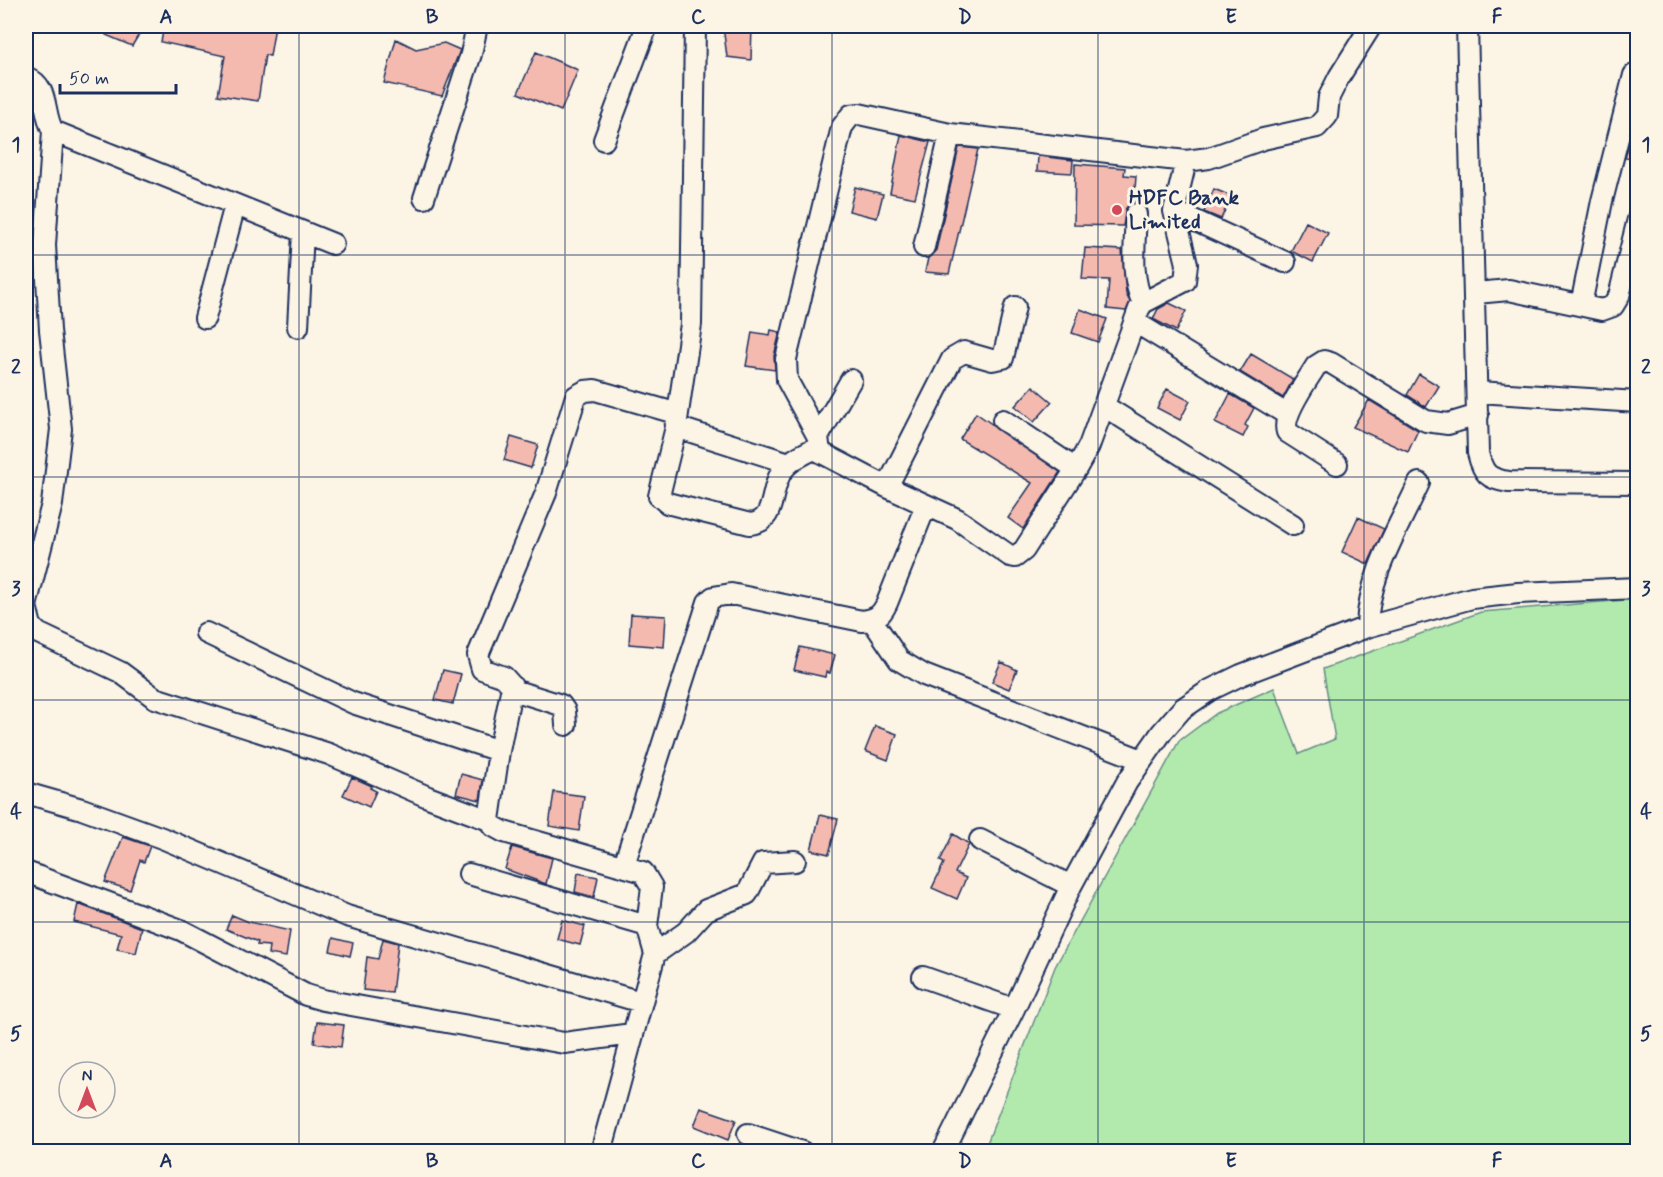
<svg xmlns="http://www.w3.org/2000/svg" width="1663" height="1177" font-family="Mynerve,sans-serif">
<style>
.green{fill:#b2eaad;stroke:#668c86;stroke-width:1.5}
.building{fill:#f5baaf;stroke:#1b2f5e;stroke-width:1.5}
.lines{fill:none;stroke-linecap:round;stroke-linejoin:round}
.minor-casing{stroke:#1b2f5e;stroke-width:24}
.minor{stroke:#fcf5e5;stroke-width:20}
.grid{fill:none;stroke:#1b2f5e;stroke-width:1.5;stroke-opacity:0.55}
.poi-dot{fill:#d1495b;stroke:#fcf5e5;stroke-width:2}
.labels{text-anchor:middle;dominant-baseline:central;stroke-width:6;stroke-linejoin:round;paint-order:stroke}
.poi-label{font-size:21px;font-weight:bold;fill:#1b2f5e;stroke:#fcf5e5;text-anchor:start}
.neatline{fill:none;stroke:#1b2f5e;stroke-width:2}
.grid-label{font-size:20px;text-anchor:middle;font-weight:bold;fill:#1b2f5e}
</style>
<rect width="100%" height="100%" fill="#fcf5e5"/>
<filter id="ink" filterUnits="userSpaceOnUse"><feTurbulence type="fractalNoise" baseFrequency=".0167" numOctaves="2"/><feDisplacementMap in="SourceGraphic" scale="12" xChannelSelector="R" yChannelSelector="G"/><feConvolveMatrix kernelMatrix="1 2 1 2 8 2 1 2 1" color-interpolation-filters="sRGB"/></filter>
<g filter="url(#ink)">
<path class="green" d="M1637,599V1151H984L1055,967L1179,741L1217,713L1274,688L1299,754L1335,739L1323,669L1481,612Z"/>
<path class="building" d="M112,26H144L132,46L106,35Z
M164,26H275L270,56L265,55L258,101L218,95L225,56L161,42Z
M723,26H752L751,60L727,57Z
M396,39L416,49L444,43L460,50L442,96L384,83Z
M536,52L578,70L561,111L518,93Z
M1638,110V160L1625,158Z
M901,135L930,142L915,198L890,193Z
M959,147L978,149L949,274L925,272L928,258L936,250Z
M1038,156L1073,160L1072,173L1037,171Z
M1075,164L1125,168L1124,175L1136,176L1134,203L1126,208L1123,226L1074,225Z
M855,187L883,194L877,218L849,211Z
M1214,189L1231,196L1221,219L1204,212Z
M1306,222L1328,233L1313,262L1291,251Z
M1085,248L1122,250L1126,294L1130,302L1126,311L1107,309L1109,280L1082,279Z
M1169,303L1186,311L1176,331L1153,319L1158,309Z
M1080,309L1107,319L1098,342L1072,333Z
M771,330L780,332L774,356L775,370L746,366L752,332L770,335Z
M1251,354L1293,379L1283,398L1240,372Z
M1419,374L1439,386L1426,407L1407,395Z
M1033,386L1052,402L1034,422L1015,406Z
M1167,389L1190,401L1180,420L1157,408Z
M1230,394L1254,408L1245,425L1248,427L1243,437L1215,423Z
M1369,400L1418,430L1408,452L1353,427Z
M976,413L1060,472L1023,529L1008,518L1032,483L960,439Z
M511,437L538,445L531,468L504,460Z
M1358,517L1384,529L1368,564L1342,552Z
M631,614L666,616L664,647L629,644Z
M800,647L835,655L830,673L826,672L825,677L794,670Z
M1001,662L1017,670L1009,689L992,682Z
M443,670L461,674L453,704L435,700Z
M875,726L897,734L888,760L865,751Z
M461,774L483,780L480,800L456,794Z
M352,777L372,786L370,788L376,791L369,807L343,795Z
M554,792L584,796L579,831L549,826Z
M820,815L838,819L829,854L811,850Z
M953,834L969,844L955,873L966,878L957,899L932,888L944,863L940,861Z
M123,837L150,846L144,862L140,860L130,890L105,882Z
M512,847L552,858L546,884L505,869Z
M578,873L598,877L594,897L575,892Z
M78,904L142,928L136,953L117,949L121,934L74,922Z
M232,915L249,922L290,931L286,957L268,954L269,946L257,945L258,942L226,929Z
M562,920L585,926L580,945L557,939Z
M333,938L353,943L350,956L330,951Z
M383,939L398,943L392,993L363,990L367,957L378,959Z
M317,1022L344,1025L341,1047L314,1043Z
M701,1108L736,1120L728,1140L694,1126Z"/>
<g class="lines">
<g class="minor-casing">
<path id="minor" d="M1467,26L1478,453C1483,474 1488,479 1509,482L1638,483
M26,77C50,87 42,112 53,131L333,244
M604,140L647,26
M424,198L471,54L477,26
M1174,211L1285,262
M1136,214C1135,244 1130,276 1143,303
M924,247L950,134
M1476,293L1509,290L1602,310L1613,306L1619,296L1638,219
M1581,305L1602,201L1634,75
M205,318L235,205
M1135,322L1288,415
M298,327L303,232
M851,380L818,437L820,452L887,487L957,519L1010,556L1015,557L1024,550L1076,469
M1478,392L1638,402
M1104,406L1293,525
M677,420L691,324L695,26
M1003,420L1076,469L1089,446L1139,309L1143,303L1185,281L1187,264L1174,211L1186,161L1209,158L1263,139L1317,127L1327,116L1329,97L1339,77L1371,26
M676,427L789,463
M818,437L787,380L786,359L842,127L851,115L859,114L950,134L1186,161
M1337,464L1287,432C1281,415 1307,381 1316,366L1324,361L1331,363L1426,421L1448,424L1478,415
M887,487L952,359L964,352L992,360L1003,358L1015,307
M26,606L31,626L38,633L120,672L155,698L329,754L428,797L489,820L493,826L504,832L643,872L652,887L647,926L655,954L601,1152
M26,606L52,504L61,429L50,330L45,245L53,131
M872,620L899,660L924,675L1142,760
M1367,627C1368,576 1398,529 1419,483
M206,633L353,703L499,751
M513,690L561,705L565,711L566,725
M26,793L82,809L162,838L347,916L641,1002
M489,820L499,751L512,686L504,677L482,669L478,655L546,493L576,396L585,391L595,390L675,413L676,427L659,496L667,503L750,524C777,522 769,490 782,471C790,459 805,454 817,447
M980,840L1071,886
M624,865L708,602L713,597L731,594L862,621C876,619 881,616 887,603L926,505
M26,872L181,930L306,995L323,1000L564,1043L632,1034
M469,874L647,926
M655,954L686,932L706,910L747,894L763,863L795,861
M923,977L1014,1009
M748,1134L802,1152
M943,1152L1014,1009L1071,886L1127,782L1162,732L1182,709L1210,690L1241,675L1367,627L1472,598L1518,593L1638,588"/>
</g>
<use href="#minor" class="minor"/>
</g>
</g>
<path class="grid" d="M299,26V1152M565,26V1152M832,26V1152M1098,26V1152M1364,26V1152M26,255H1638M26,477H1638M26,700H1638M26,922H1638"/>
<circle class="poi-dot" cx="1117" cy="210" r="6"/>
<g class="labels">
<g class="poi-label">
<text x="1129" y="198">HDFC Bank<tspan x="1129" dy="24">Limited</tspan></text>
</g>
</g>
<rect width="1663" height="1177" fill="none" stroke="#fcf5e5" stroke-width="66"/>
<g transform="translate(87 1090)"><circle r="28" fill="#fcf5e5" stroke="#a2a6af" stroke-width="1.5"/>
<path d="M0-4.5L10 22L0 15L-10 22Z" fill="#d1495b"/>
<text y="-9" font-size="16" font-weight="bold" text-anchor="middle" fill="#1b2f5e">N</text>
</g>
<path d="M60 84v9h116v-9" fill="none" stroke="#1b2f5e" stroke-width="3"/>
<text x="69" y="84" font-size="18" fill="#1b2f5e" stroke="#fcf5e5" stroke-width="4.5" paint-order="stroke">50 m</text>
<rect x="33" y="33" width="1597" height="1111" class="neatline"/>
<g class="grid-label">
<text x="166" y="23">A</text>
<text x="432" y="23">B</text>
<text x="698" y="23">C</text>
<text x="965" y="23">D</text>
<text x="1231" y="23">E</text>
<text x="1497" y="23">F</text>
<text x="16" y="151">1</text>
<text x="1646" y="151">1</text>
<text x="16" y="373">2</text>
<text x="1646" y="373">2</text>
<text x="16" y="595">3</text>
<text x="1646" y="595">3</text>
<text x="16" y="818">4</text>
<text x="1646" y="818">4</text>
<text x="16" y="1040">5</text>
<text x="1646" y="1040">5</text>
<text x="166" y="1167">A</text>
<text x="432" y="1167">B</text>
<text x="698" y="1167">C</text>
<text x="965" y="1167">D</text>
<text x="1231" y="1167">E</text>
<text x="1497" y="1167">F</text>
</g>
</svg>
